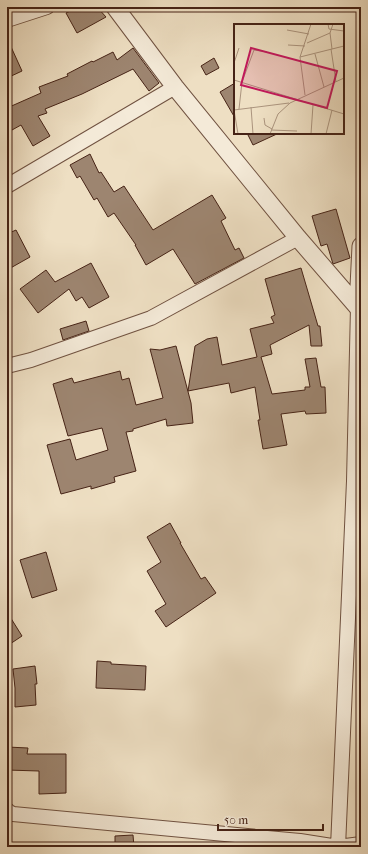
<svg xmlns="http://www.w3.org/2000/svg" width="368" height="854" font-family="'IM FELL French Canon',serif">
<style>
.building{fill:#9d8570;stroke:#462316}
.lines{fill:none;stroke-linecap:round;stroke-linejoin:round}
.minor-casing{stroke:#705241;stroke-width:16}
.tertiary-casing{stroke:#705241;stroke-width:19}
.minor{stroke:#f4ead8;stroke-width:14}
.tertiary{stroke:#f4ead8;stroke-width:17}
.inset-road{fill:none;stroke:#ab947e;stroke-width:1}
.view{fill:#c2185b;fill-opacity:0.15;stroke:#c2185b;stroke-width:2}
.inset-edge{fill:none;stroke:#462316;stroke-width:2}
</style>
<rect width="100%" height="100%" fill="#eedfc3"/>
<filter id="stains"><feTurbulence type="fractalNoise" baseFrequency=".005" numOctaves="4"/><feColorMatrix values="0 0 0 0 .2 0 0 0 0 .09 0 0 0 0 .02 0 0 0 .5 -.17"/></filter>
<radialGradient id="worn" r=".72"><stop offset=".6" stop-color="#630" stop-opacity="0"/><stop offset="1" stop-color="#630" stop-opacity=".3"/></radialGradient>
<path class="building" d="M78,7H97L106,17L77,33L66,13Z
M7,38L22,71L7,78Z
M133,48L159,83L149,91L133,69L82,94L45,109L47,113L38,116L50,136L33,146L21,125L12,130L7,123V108L41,93L39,87L68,76L67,74L92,61L93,62L113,52L117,60Z
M214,58L219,68L206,75L201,66Z
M235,83V118L220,92Z
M247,133H279L253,145Z
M90,154L99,173L101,172L114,192L124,186L153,230L212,195L226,218L221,221L235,250L239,248L244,258L195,284L173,249L146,265L135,245H136L114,213L108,217L97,198L94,200L80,176L77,178L70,165Z
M336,209L350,258L333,264L327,244L321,246L312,216Z
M16,230L30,257L7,270V234Z
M91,263L109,297L89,308L82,297L76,301L69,289L38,313L20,289L46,270L55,282Z
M301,268L318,326H320L322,346H311L309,325L270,345L272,354L261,357L272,394L305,390V387H310L305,359L316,358L321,387H325L326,413L306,414L305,411L281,414L287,445L263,449L258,420H260L255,387L231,393L229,383L188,391L195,346L207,339L217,337L222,365L257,357L250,329L274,323L271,317L275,315L265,279Z
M86,321L89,331L63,340L60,329Z
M176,346L191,403L193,423L167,426L166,419L133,429V431L126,432L136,471L114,477L115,482L91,489V486L61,494L47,445L70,439L76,460L108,450L102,428L68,436L53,384L72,378L74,383L120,371L122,380L129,378L136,405L163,398L150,349L160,350Z
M170,523L181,543H180L201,579L205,577L216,593L166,627L155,611L166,604L147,571L161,562L147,537Z
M46,552L57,590L32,598L20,560Z
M7,612L22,636L7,646Z
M97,661L111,662V664L146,666L145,690L96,688Z
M35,666L37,684H35L36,705L15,707V688L13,669Z
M7,747L28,748L27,754H66V793L39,794V771L7,770Z
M133,835L134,847H115V836Z"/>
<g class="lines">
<g class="minor-casing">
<path id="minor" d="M7,20L47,7
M7,186L175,87
M7,366L31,360L151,318L298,238
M7,810L9,812L13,814L300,841L338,847L361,844
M338,847L354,481L358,307"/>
</g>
<g class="tertiary-casing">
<path id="tertiary" d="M115,7L175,87L298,238L361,311
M358,307L361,246"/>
</g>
<use href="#minor" class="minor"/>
<use href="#tertiary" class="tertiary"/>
</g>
<g transform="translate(234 24)">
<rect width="110" height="110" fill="#eedfc3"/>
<path class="inset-road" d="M94,0L95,5L110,7M53,6L75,10M96,9L98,25M73,19L96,9L99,0M54,21L71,22M97,25L102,58M81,30L90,63M66,33L110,22M0,39L5,24M0,56L110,90M71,71L66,33L77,0M17,83L19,110M5,85L8,58L20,26L33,28M0,86L55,79M0,86L4,110M30,94L31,101L38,105M37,106L63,107M36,110L44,90L56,79L110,54M77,110L79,81M92,110L98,86"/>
<path class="view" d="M17,24L103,47L93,84L7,61Z"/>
<rect width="110" height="110" class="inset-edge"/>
</g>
<rect width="368" height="854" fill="none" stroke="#eedfc3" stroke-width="24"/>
<rect x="8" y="8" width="352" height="838" fill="none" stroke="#462316" stroke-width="2"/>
<rect x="12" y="12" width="344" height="830" fill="none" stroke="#462316"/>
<path d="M218 824v6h105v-6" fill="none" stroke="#462316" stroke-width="2"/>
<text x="224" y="824" font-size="12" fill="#462316" stroke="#f4ead8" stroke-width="3" paint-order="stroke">50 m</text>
<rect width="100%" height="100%" filter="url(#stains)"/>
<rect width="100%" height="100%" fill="url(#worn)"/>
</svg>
